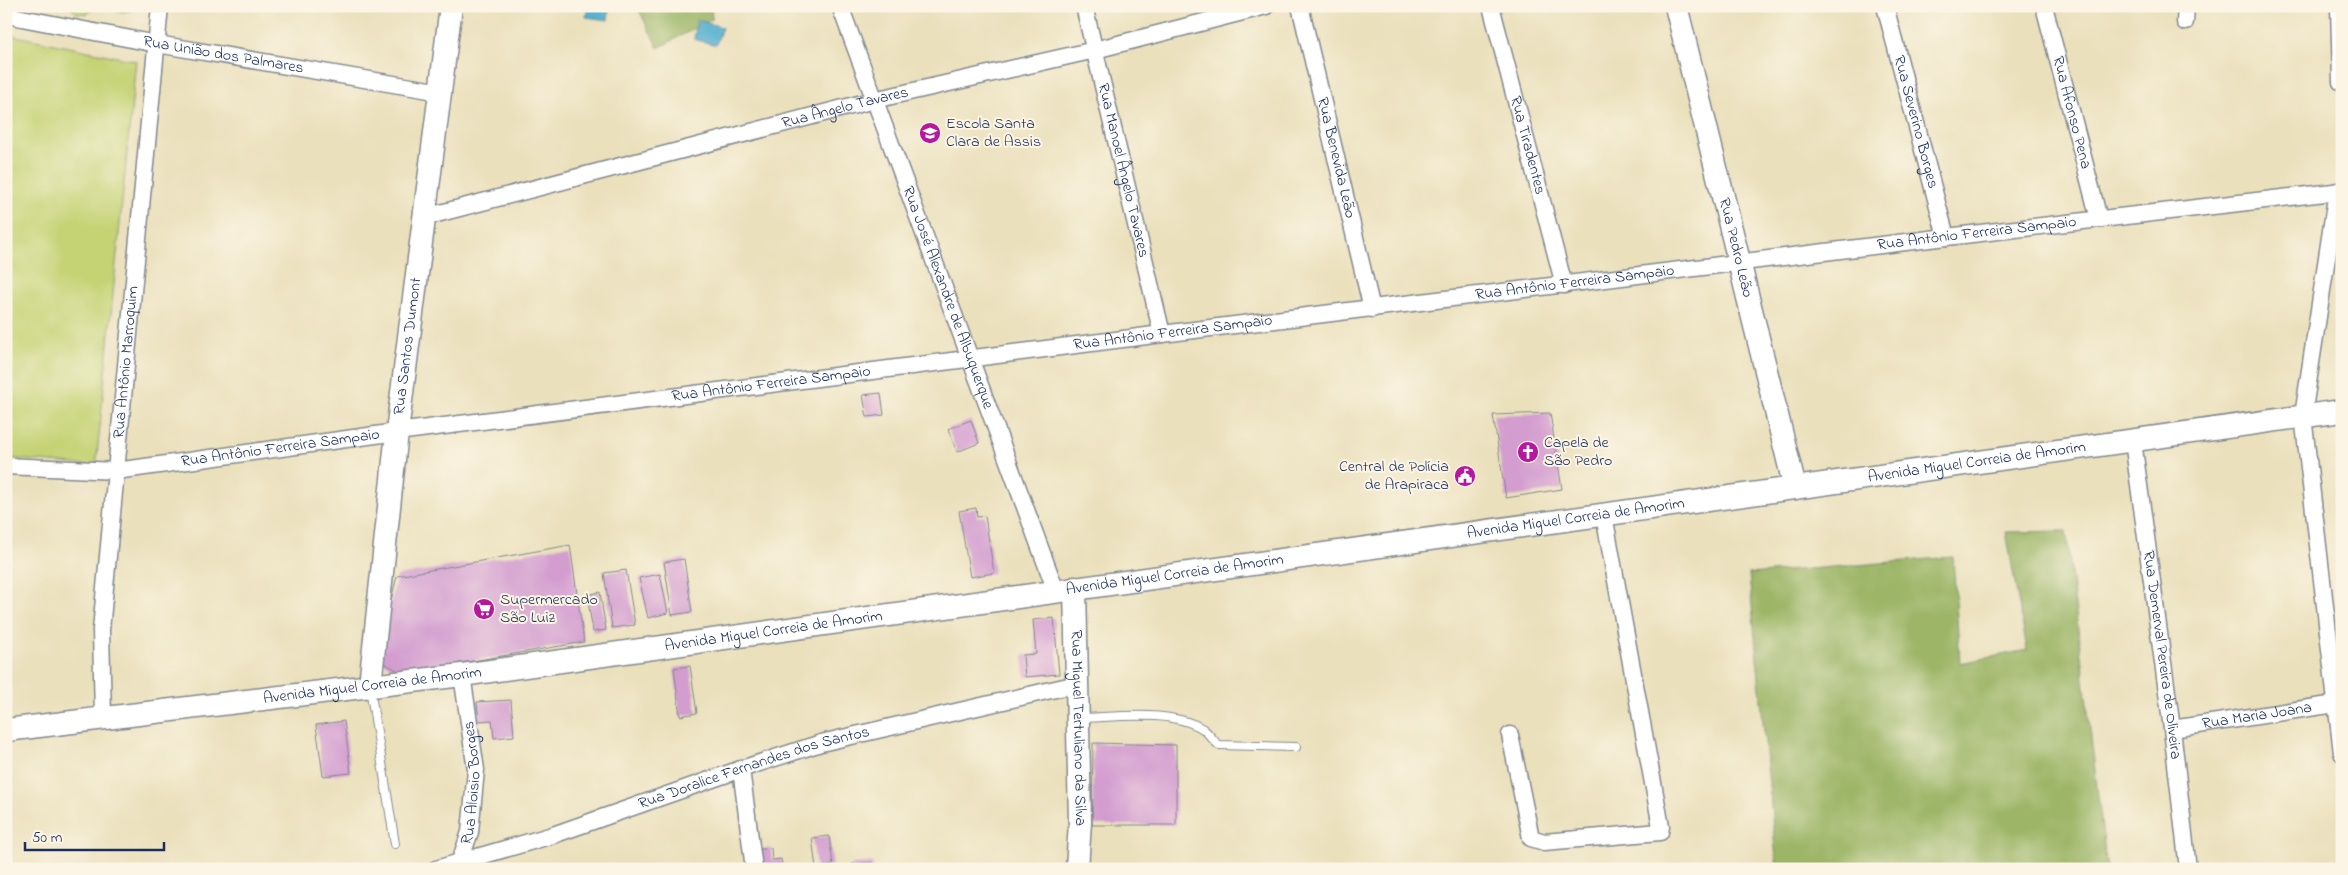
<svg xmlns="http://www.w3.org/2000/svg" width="2348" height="875" font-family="'Indie Flower',sans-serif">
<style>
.green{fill:#c5d375;stroke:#70816a}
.forest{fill:#9cb566;stroke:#5c7262}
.water{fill:#50aece;stroke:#366e96}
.building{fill:#d39dd0}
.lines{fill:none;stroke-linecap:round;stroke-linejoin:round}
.lane-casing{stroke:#82888d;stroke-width:10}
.street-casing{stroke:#82888d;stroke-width:19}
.secondary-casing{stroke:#82888d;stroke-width:25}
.lane{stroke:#fff;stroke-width:8}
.street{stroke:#fff;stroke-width:16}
.secondary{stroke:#fff;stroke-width:22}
.labels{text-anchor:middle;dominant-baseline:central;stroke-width:4;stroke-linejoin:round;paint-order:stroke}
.street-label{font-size:16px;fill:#1b2f5e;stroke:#fcf5e5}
.poi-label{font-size:16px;fill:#1b2f5e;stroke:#fcf5e5;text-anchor:start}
</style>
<rect width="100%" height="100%" fill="#fcf5e5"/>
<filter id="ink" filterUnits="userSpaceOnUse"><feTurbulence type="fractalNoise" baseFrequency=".02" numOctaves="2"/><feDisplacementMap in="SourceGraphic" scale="10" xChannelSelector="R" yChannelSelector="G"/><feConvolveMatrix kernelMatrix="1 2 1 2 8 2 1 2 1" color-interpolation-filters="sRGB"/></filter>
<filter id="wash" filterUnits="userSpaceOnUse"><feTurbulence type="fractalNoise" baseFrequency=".0096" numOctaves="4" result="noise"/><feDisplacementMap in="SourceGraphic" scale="20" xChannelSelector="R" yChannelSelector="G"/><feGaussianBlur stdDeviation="1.12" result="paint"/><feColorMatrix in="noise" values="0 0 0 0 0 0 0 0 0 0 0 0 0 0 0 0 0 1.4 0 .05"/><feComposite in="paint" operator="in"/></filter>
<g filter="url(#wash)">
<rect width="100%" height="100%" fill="#eae0bc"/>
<path class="green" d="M69,6H95L88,14L76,13Z
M111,6H137C128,13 120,15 111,6Z
M6,34L136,61L96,466L6,458Z"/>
<path class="forest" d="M637,6H711L712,19L658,48Z
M2066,531L2107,869H1777L1749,574L1953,557L1960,663L2027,650L2006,532Z"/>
<path class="water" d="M588,6H609L608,20L586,17Z
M697,20L722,27L716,45L694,39Z"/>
<g id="blocks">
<path class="building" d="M881,393L884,415L867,417L863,395Z
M1550,413L1562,489L1506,498L1493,415Z
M971,420L979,443L957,452L948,429Z
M976,508L977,517L985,516L994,573L970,577L959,511Z
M570,545L584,642L402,673L382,662L380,645L397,576Z
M684,559L692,612L672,615L664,562Z
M626,570L635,625L612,628L604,573Z
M660,574L668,613L648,618L639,578Z
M600,592L606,630L593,632L587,595Z
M1054,618L1059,674L1025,677L1023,655L1036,654L1033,620Z
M690,666L697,713L680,716L674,668Z
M511,700L514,736L494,738L492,720L479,721L477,702Z
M344,721L351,773L323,776L316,725Z
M1093,743L1176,745V825H1092Z
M829,836L833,865L816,868L812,838Z
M771,848L772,860L781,859L783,869H757L754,850Z
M872,862L874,869H853L852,864Z"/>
</g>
</g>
<g filter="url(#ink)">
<use href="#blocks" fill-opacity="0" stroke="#82888d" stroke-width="1"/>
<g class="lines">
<g class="lane-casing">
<path id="lane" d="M370,688L395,844
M1080,718C1117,717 1171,709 1203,729C1209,733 1212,740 1219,745L1296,747"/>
</g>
<g class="street-casing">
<g id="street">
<path id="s1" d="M840,6L1056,591"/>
<path id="s2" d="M1084,6L1162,334"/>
<path id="s3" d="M1300,6L1372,309"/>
<path id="s4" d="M1491,6L1564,285"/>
<path id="s5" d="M1885,6L1946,237"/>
<path id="s6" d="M2044,6L2099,219"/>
<path d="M2339,6L2341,82"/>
<path id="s7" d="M6,15L157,44L441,92"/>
<path d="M2185,22L2186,6"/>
<path d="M2337,191L2303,416L2342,753"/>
<path id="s8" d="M425,217L874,100L1095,50L1266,6"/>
<path id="s9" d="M2133,441L2172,729L2188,869"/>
<path id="s10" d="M6,466L116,471L397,432L1162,334L1946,237L2342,191"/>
<path id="s11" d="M103,717L101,630L160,6"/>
<path id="s12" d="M2172,729L2342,703"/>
<path d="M1510,735L1531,838L1544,842L1660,832L1661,827L1604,515"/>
<path d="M741,769L754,869"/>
<path id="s13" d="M460,861L470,832L476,770L462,675"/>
<path id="s14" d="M436,869L553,835L741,769L821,743L1077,684"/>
</g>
</g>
<g class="secondary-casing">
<g id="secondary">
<path id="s15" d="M1676,6L1795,488"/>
<path id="s16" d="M1075,588L1080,822L1077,869"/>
<path id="s17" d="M370,685L397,432L451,6"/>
<path id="s18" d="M6,730L462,675L2342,411"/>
</g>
</g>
<use href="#lane" class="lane"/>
<use href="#street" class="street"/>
<use href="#secondary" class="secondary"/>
</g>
</g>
<defs>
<g id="school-disc" transform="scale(1.125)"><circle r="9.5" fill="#b5179e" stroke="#fcf5e5"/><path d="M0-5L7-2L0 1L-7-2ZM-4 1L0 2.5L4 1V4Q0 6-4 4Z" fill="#fff"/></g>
<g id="church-disc" transform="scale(1.125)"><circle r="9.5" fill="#b5179e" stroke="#fcf5e5"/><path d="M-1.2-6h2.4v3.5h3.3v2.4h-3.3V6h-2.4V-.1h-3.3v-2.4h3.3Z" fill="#fff"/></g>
<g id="civic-disc" transform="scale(1.125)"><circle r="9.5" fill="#b5179e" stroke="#fcf5e5"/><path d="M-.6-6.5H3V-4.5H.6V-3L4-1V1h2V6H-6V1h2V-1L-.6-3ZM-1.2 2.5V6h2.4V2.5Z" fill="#fff"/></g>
<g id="supermarket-disc" transform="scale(1.125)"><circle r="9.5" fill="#b5179e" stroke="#fcf5e5"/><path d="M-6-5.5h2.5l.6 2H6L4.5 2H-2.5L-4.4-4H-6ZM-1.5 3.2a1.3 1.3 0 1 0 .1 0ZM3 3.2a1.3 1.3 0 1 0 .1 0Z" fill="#fff"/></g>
</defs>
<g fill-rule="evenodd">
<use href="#school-disc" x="930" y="133"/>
<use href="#church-disc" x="1528" y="452"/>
<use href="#civic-disc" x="1465" y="476"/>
<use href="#supermarket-disc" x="484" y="609"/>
</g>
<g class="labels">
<g class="street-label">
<text stroke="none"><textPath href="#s7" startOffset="221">Rua União dos Palmares</textPath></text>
<text stroke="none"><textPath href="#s8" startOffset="434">Rua Ângelo Tavares</textPath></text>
<text stroke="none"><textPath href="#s6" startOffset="110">Rua Afonso Pena</textPath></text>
<text stroke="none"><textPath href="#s5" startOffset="120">Rua Severino Borges</textPath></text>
<text stroke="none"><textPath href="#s4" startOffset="144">Rua Tiradentes</textPath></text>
<text stroke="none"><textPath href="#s3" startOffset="156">Rua Benevida Leão</textPath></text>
<text stroke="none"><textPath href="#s2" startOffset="169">Rua Manoel Ângelo Tavares</textPath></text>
<text stroke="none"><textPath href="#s10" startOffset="1986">Rua Antônio Ferreira Sampaio</textPath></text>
<text stroke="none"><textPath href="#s15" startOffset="249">Rua Pedro Leão</textPath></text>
<text stroke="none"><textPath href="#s10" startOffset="1581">Rua Antônio Ferreira Sampaio</textPath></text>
<text stroke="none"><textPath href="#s1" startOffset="311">Rua José Alexandre de Albuquerque</textPath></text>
<text stroke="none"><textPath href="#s10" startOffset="1176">Rua Antônio Ferreira Sampaio</textPath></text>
<text stroke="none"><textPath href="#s17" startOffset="341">Rua Santos Dumont</textPath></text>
<text stroke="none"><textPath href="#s11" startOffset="356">Rua Antônio Marroquim</textPath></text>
<text stroke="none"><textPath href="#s10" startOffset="771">Rua Antônio Ferreira Sampaio</textPath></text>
<text stroke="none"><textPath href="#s10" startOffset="276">Rua Antônio Ferreira Sampaio</textPath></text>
<text stroke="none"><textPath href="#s18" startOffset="1989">Avenida Miguel Correia de Amorim</textPath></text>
<text stroke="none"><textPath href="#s18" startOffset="1584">Avenida Miguel Correia de Amorim</textPath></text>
<text stroke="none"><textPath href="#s18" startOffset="1179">Avenida Miguel Correia de Amorim</textPath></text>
<text stroke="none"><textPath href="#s18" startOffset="774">Avenida Miguel Correia de Amorim</textPath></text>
<text stroke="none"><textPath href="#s9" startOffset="216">Rua Demerval Pereira de Oliveira</textPath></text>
<text stroke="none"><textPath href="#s18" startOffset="369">Avenida Miguel Correia de Amorim</textPath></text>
<text stroke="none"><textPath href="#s12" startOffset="86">Rua Maria Joana</textPath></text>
<text stroke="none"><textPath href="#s16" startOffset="140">Rua Miguel Tertuliano da Silva</textPath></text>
<text stroke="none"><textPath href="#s14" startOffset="334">Rua Doralice Fernandes dos Santos</textPath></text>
<text stroke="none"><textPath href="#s13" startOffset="80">Rua Aloisio Borges</textPath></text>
</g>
<g class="poi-label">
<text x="946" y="124">Escola Santa<tspan x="946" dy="18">Clara de Assis</tspan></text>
<text x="1544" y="443">Capela de<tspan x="1544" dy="18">São Pedro</tspan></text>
<text x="1449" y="467" text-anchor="end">Central de Polícia<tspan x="1449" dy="18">de Arapiraca</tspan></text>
<text x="500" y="600">Supermercado<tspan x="500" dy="18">São Luiz</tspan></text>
</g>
</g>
<rect width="2348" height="875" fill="none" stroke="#fcf5e5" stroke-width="25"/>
<path d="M25 842v8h139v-8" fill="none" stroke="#1b2f5e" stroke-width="2.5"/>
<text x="32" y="842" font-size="15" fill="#1b2f5e" stroke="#fcf5e5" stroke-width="4" paint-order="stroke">50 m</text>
</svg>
